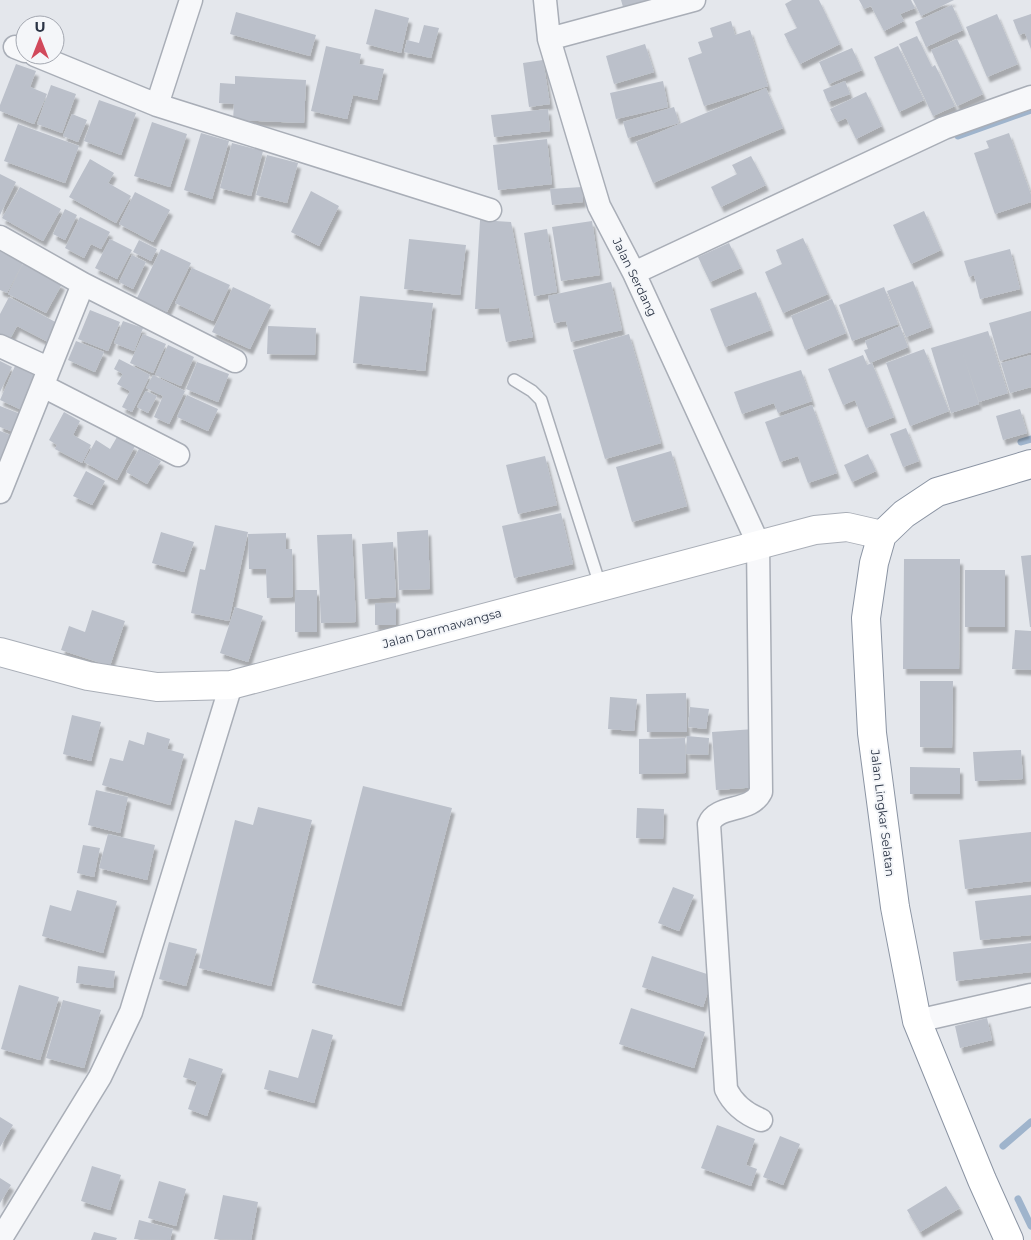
<svg xmlns="http://www.w3.org/2000/svg" width="1031" height="1240" font-family="Montserrat,sans-serif">
<style>
.lines{fill:none;stroke-linecap:round;stroke-linejoin:round}
.stream{stroke:#9fb4cc;stroke-width:7}
.building{fill:#bbc0ca;filter:url(#shadow)}
.lane-casing{stroke:#a9aeb7;stroke-width:14}
.street-casing{stroke:#a9aeb7;stroke-width:25}
.secondary-casing{stroke:#a9aeb7;stroke-width:30}
.highway-casing{stroke:#8b94a3;stroke-width:30}
.lane{stroke:#f7f8fa;stroke-width:11}
.street{stroke:#f7f8fa;stroke-width:22}
.secondary{stroke:#fff;stroke-width:28}
.highway{stroke:#fff;stroke-width:28}
.labels{text-anchor:middle;dominant-baseline:central;stroke-width:4;stroke-linejoin:round;paint-order:stroke}
.street-label{font-size:12px;fill:#2b3445;stroke:#f4f6f9}
</style>
<defs>
<filter id="shadow"><feDropShadow dx="3" dy="5.5" stdDeviation="1" flood-color="#0004"/></filter>
</defs>
<rect width="100%" height="100%" fill="#e4e7ec"/>
<g class="lines">
<path class="stream" d="M958,136L1031,110
M1021,442L1031,439
M1003,1146L1031,1122
M1018,1199L1031,1226"/>
</g>
<path class="building" d="M621,0H657V1L623,7Z
M792,0H819L840,44L800,64L784,34L797,28L785,4Z
M859,0H911L915,8L900,14L904,21L884,31L871,6L864,9Z
M913,0H954L921,16Z
M952,5L963,30L926,47L915,22Z
M375,9L409,18L401,53L366,44Z
M236,12L316,35L310,56L230,34Z
M997,14L1018,64L987,77L966,27Z
M1031,14V49L1025,33L1019,35L1013,20Z
M731,21L735,35L750,30L768,86L704,106L688,58L702,53L698,42L713,37L710,28Z
M424,25L439,28L431,58L404,52L407,40L419,43Z
M917,36L932,67L935,65L955,106L933,116L899,44Z
M957,39L983,94L957,106L931,50Z
M645,44L654,72L614,84L606,56Z
M326,46L361,54L359,64L384,69L377,100L353,95L347,119L311,111Z
M898,46L924,100L899,112L874,57Z
M852,48L862,70L829,84L819,62Z
M543,60L550,104L529,107L523,63Z
M16,64L36,71L30,87L47,94L34,124L0,111V105Z
M235,76L306,80L304,123L233,120L234,104L219,103L220,83L235,84Z
M663,81L668,107L616,119L610,93Z
M845,81L850,94L828,102L823,90Z
M51,85L76,94L62,133L37,124Z
M766,88L783,128L653,183L636,142Z
M866,92L882,126L856,139L846,118L837,122L830,109Z
M99,100L136,113L121,155L84,141Z
M674,107L679,123L628,138L623,122Z
M548,109L550,131L494,137L491,115Z
M72,114L87,120L78,142L63,136Z
M152,122L187,134L170,187L134,176Z
M18,124L79,146L65,183L4,161Z
M201,133L229,141L212,199L184,190Z
M1009,133L1031,195V202L995,214L974,153L989,148L986,141Z
M547,139L552,184L498,190L493,145Z
M232,143L263,151L251,196L220,188Z
M267,155L298,163L287,203L256,195Z
M751,156L766,185L721,207L711,187L737,174L732,165Z
M90,159L114,173L108,183L131,196L116,223L69,197Z
M0,174L16,182L0,215Z
M20,187L61,209L43,241L2,218Z
M582,187L583,202L552,205L550,189Z
M311,191L339,206L319,246L291,232Z
M135,192L170,210L153,242L119,224Z
M65,209L77,215L65,240L53,234Z
M924,211L941,250L911,264L893,225Z
M80,217L110,232L101,249L91,244L84,258L65,248Z
M480,220L511,222L533,337L506,342L499,308L475,309Z
M592,221L600,275L561,281L552,227Z
M547,229L557,292L534,296L524,233Z
M803,238L828,294L783,313L765,272L782,264L776,250Z
M110,239L132,250L117,279L95,268Z
M409,239L466,245L460,295L404,289Z
M139,240L157,249L151,261L133,252Z
M729,243L741,268L710,282L698,257Z
M0,248L24,261L7,293L0,290Z
M161,249L191,263L167,312L137,298Z
M1010,249L1020,289L980,299L974,275L969,277L964,261Z
M132,255L146,262L133,289L119,282Z
M23,264L62,284L46,313L8,294Z
M192,268L230,285L213,321L175,303Z
M913,281L931,327L906,337L887,291Z
M611,282L622,330L571,342L566,321L554,323L548,296Z
M233,287L271,305L250,349L212,332Z
M884,287L898,324L852,341L839,305Z
M756,292L771,330L725,347L710,309Z
M360,296L433,303L425,371L353,363Z
M9,297L59,324L50,343L17,326L10,339L0,334V314Z
M832,299L846,333L805,350L791,316Z
M90,310L120,322L108,351L78,339Z
M1031,311V352L1000,361L989,323Z
M123,321L143,328L134,351L114,343Z
M268,326L316,328L315,355L267,354Z
M900,326L908,347L870,363L864,350L868,349L865,341Z
M988,331L1008,393L979,402L962,351L979,404L951,413L931,348Z
M143,334L166,344L153,373L130,363Z
M629,334L661,443L605,459L573,350Z
M76,341L104,352L95,372L68,360Z
M168,345L194,357L181,386L155,375Z
M924,349L949,411L910,426L886,363Z
M863,355L867,365L872,363L894,417L866,428L855,400L843,405L828,369Z
M1031,355V387L1010,393L1001,363Z
M119,359L150,375L132,412L122,407L130,391L117,384L123,374L114,369Z
M0,361L12,367L0,392Z
M197,362L229,374L218,402L186,389Z
M15,366L40,377L24,411L0,400Z
M801,370L812,401L778,413L774,403L742,414L734,392Z
M153,375L185,391L169,424L154,417L163,396L146,388Z
M146,391L157,396L148,413L137,407Z
M187,395L218,409L208,431L177,417Z
M812,405L837,473L808,483L798,456L780,462L765,422Z
M0,406L23,415L16,433L0,427Z
M1020,409L1027,433L1003,440L996,416Z
M64,412L80,421L73,435L91,445L82,463L55,449L57,445L49,440Z
M906,428L919,461L903,467L890,434Z
M0,431L13,436L0,469Z
M117,437L135,446L117,480L84,462L96,440L110,449Z
M139,449L161,461L147,484L126,472Z
M671,451L687,506L632,522L616,467Z
M868,454L876,471L852,482L844,465Z
M545,456L557,505L518,514L506,465Z
M86,471L105,481L92,505L73,496Z
M561,513L573,564L514,578L502,526Z
M215,525L248,532L229,621L191,613L200,569L205,570Z
M428,530L430,589L399,590L397,532Z
M161,532L194,542L184,572L152,563Z
M286,533V549H292L293,597L267,598L266,569H249L248,534Z
M352,534L356,622L321,623L317,535Z
M393,542L396,597L365,599L362,544Z
M1031,555V627H1030L1021,556Z
M904,559H960L959,669H903Z
M965,570H1005V627H965Z
M295,590H317V632H295Z
M375,603H396V625H375Z
M235,607L263,616L248,662L220,653Z
M92,610L125,621L110,666L61,650L69,626L85,632Z
M1015,630L1031,631V670L1012,669Z
M920,681H953L952,748L920,747Z
M686,693L687,732H647L646,694Z
M610,697L637,699L634,731L608,729Z
M690,707L709,709L706,729L688,727Z
M72,715L101,722L91,761L63,754Z
M754,729L759,787L716,790L712,732Z
M147,732L170,739L167,749L184,754L170,805L102,785L110,758L123,761L129,740L144,745Z
M687,736L709,738L708,755L686,754Z
M685,738L686,773L639,774V739Z
M1021,750L1023,779L975,781L973,752Z
M910,767L960,768V794H910Z
M363,786L452,808L401,1006L312,983Z
M96,790L128,797L120,833L88,825Z
M258,807L312,820L271,986L199,968L235,820L253,825Z
M637,808L664,809L663,839L636,838Z
M1031,832V881L965,889L959,840Z
M108,834L155,845L147,880L99,868Z
M83,845L100,848L94,877L77,873Z
M673,887L694,895L679,931L658,923Z
M77,890L117,901L103,953L42,936L50,905L71,911Z
M1031,895V935L980,940L975,901Z
M169,942L197,949L186,986L159,979Z
M1031,943V972L956,981L953,952Z
M652,956L713,976L703,1007L642,987Z
M78,966L115,971L113,988L76,983Z
M19,985L59,997L40,1060L1,1049Z
M63,1000L101,1010L84,1068L46,1058Z
M631,1008L705,1032L694,1068L619,1044Z
M987,1018L992,1040L960,1048L955,1026Z
M312,1029L333,1035L314,1103L264,1089L269,1070L298,1078Z
M189,1058L223,1069L207,1116L188,1109L197,1082L183,1077Z
M0,1117L13,1125L0,1147Z
M717,1125L755,1139L746,1165L757,1169L751,1186L701,1168Z
M780,1136L800,1144L783,1185L763,1177Z
M92,1166L121,1175L110,1210L81,1201Z
M0,1178L11,1185L0,1203Z
M159,1181L186,1189L176,1226L148,1218Z
M946,1186L960,1208L920,1232L907,1210Z
M223,1195L258,1202L251,1240L214,1239Z
M139,1220L173,1229L170,1240L134,1239Z
M94,1232L117,1238L116,1240H91Z"/>
<g class="lines">
<g class="lane-casing">
<path id="lane" d="M514,380L532,391L541,400L600,585"/>
</g>
<g class="street-casing">
<path id="street" d="M545,0L549,39L599,206L634,273L758,543L761,792C751,813 717,804 709,824L726,1089C733,1104 746,1114 761,1120
M549,39L694,0
M15,47L25,51
M35,55L157,105L490,210
M157,105L191,0
M0,237L83,284L235,361
M634,273L944,128L1031,97
M0,346L48,368
M43,386L178,455
M0,492L83,284
M917,1021L1031,995
M0,1240L100,1077L131,1012L231,685"/>
</g>
<g class="secondary-casing">
<path id="secondary" d="M0,652L88,676L157,687L231,685L815,530L847,527L882,535"/>
</g>
<g class="highway-casing">
<path id="highway" d="M1009,1240L982,1180L917,1021L895,907L872,733L866,618L874,563L882,535L904,514L937,492L1031,464"/>
</g>
<use href="#lane" class="lane"/>
<use href="#street" class="street"/>
<use href="#secondary" class="secondary"/>
<use href="#highway" class="highway"/>
</g>
<g class="labels">
<g class="street-label">
<text transform="translate(635 277) rotate(64)">Jalan Serdang</text>
<text transform="translate(442 628) rotate(-15)">Jalan Darmawangsa</text>
<text transform="translate(883 813) rotate(83)">Jalan Lingkar Selatan</text>
</g>
</g>
<g transform="translate(40 40)"><circle r="24" fill="#f4f6f9" stroke="#a4a8b1"/>
<path d="M0-4L9 19L0 12L-9 19Z" fill="#d1495b"/>
<text y="-8" font-size="14" font-weight="bold" text-anchor="middle" fill="#2b3445">U</text>
</g>
</svg>
